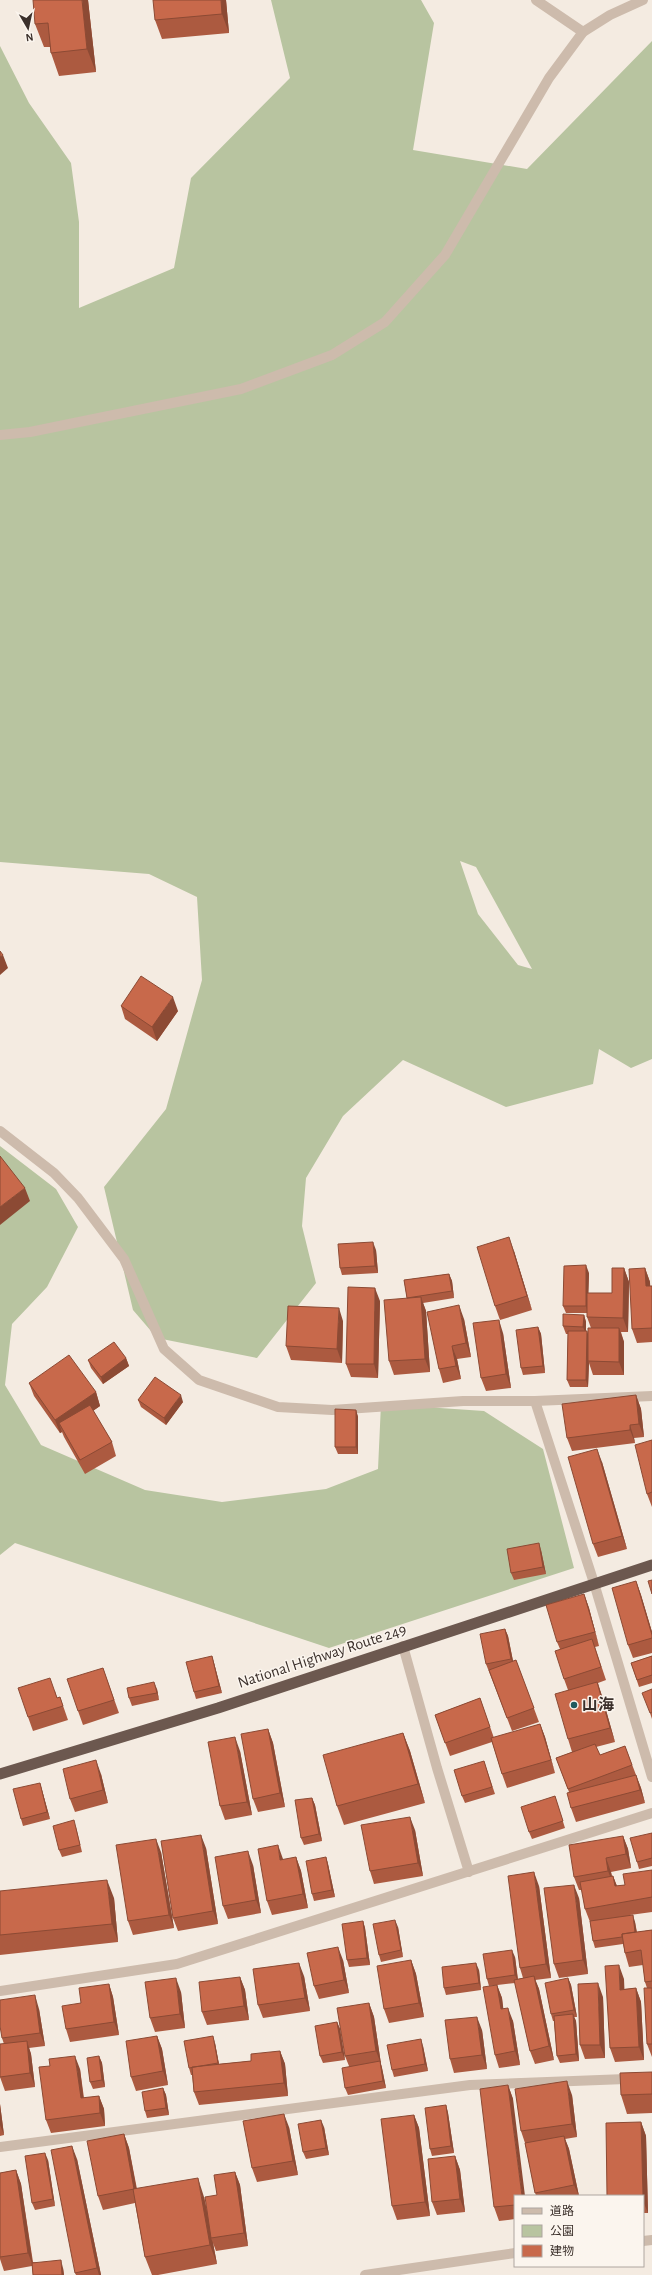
<svg xmlns="http://www.w3.org/2000/svg" width="652" height="2275" font-family="'Alegreya Sans','Noto Sans JP',sans-serif">
<style>
.green{fill:#b8c4a0;fill-rule:evenodd}
.lines{fill:none;stroke-linecap:round;stroke-linejoin:round}
.minor{stroke:#cdbbac;stroke-width:10}
.tertiary{stroke:#cdbbac;stroke-width:10}
.trunk{stroke:#6c584f;stroke-width:11}
.wall{fill:#ac5a40}
.shaded-wall{fill:#8c4a34}
.building{fill:#c8694b;stroke:#8c4a34}
.poi-dot{fill:#1f5a5e;stroke:#fbf5ee;stroke-width:1.5}
.labels{text-anchor:middle;dominant-baseline:central;stroke-width:3;stroke-linejoin:round;paint-order:stroke}
.street-label{font-size:16px;fill:#3b302b;stroke:#fbf5ee}
.poi-label{font-size:16px;font-weight:bold;fill:#3b302b;stroke:#fbf5ee;text-anchor:start}
</style>
<rect width="100%" height="100%" fill="#f4ebe1"/>
<path class="green" d="M271,0H421L434,23L413,150L527,169L652,41V1059L631,1068L599,1049L593,1084L506,1107L403,1060L343,1116L306,1178L302,1226L316,1283L257,1358L157,1338L133,1310L104,1187L166,1109L202,980L197,897L149,874L0,862V46L29,103L71,163L79,222V308L174,268L191,178L290,78ZM460,861L476,867L532,969L518,965L478,914Z
M0,1146L56,1189L78,1227L47,1287L12,1324L5,1385L41,1445L145,1490L222,1502L326,1489L378,1469L381,1404L484,1411L543,1449L574,1568L329,1648L15,1543L0,1555Z"/>
<g class="lines">
<path class="minor" d="M536,0L583,32
M0,1131L54,1173L78,1198L124,1259L164,1349L199,1380L278,1407L332,1410L463,1401H535L652,1396
M535,1401L594,1583L652,1777
M403,1646L437,1768L469,1872
M0,1991L177,1964L652,1813
M0,2147L470,2085L652,2078"/>
<path class="tertiary" d="M0,435L30,432L241,389L332,355L385,322L445,255L549,78L583,32L610,15L643,0
M643,2241L652,2240
M365,2275L515,2253"/>
<path class="trunk" d="M0,1774L218,1708L652,1565"/>
</g>
<path class="wall" d="M88,0L96,72L59,76L51,53L50,47H44L35,24Z
M226,0L229,33L162,39L155,20Z
M121,1006L178,1011L157,1041L125,1019Z
M376,1250L378,1273L342,1275L340,1268Z
M514,1251L532,1310L500,1320L495,1306Z
M624,1268L629,1282L628,1332H621L624,1342V1375H593L589,1363L588,1387H570L567,1380L568,1334H566L563,1326L584,1315L586,1322V1331H587L588,1335L591,1328L587,1317V1313H566L563,1306L589,1273L588,1293H612Z
M645,1268L650,1282V1286H652V1342L637,1343L632,1329Z
M449,1274L452,1281L454,1298L423,1303L426,1311L430,1372L394,1375L389,1361L407,1299L404,1280Z
M380,1301L378,1378L351,1377L346,1364Z
M464,1319L471,1357L457,1359L461,1379L443,1383L439,1369Z
M343,1321L342,1363L291,1360L286,1346Z
M538,1327L541,1334L545,1373L523,1375L521,1368Z
M503,1333L511,1388L486,1391L481,1378Z
M126,1358L129,1366L103,1384L91,1368L88,1360Z
M29,1383L96,1392L100,1406L93,1411L112,1442L116,1456L85,1474L64,1437L62,1432L60,1433L34,1396Z
M636,1395L641,1409L644,1437L634,1438L635,1443L572,1451L567,1438Z
M138,1400L183,1402L166,1425L141,1407Z
M356,1410L358,1417V1454H338L335,1447Z
M652,1440V1507L647,1494Z
M602,1462L627,1549L598,1557L593,1544Z
M541,1550L546,1574L514,1580L511,1573Z
M636,1581L641,1595L652,1632V1653L633,1658L628,1645Z
M584,1594L589,1608L599,1646L595,1647L606,1680L598,1683L602,1696L615,1742L596,1747L600,1755L625,1746L641,1788L645,1803L576,1822L571,1808L569,1792L556,1758L572,1752L568,1739V1690L564,1679L560,1649L557,1642Z
M505,1629L508,1636L513,1661L516,1660L539,1722L512,1731L486,1664Z
M212,1656L214,1663L222,1693L196,1699L194,1692Z
M652,1656V1683L639,1687L631,1663Z
M103,1668L119,1713L83,1725L78,1711Z
M157,1689L159,1700L132,1706L129,1698Z
M652,1689V1719L650,1713Z
M55,1691L57,1698L60,1697L68,1720L33,1731L28,1717Z
M480,1698L494,1738L540,1724L545,1737L555,1773L507,1788L502,1774L492,1742L450,1756L435,1715Z
M268,1729L273,1743L285,1807L258,1812L253,1799Z
M403,1733L410,1751L425,1803L344,1825L337,1806Z
M240,1751L252,1815L225,1820L220,1806Z
M484,1761L495,1794L465,1803L462,1796Z
M101,1774L108,1803L75,1812L70,1799Z
M40,1783L42,1790L50,1819L23,1826L21,1819Z
M555,1796L565,1828L532,1839L529,1832Z
M312,1798L315,1805L322,1841L304,1845L301,1838Z
M76,1827L82,1852L62,1857L59,1850Z
M415,1830L423,1876L374,1884L370,1871Z
M652,1833V1866L639,1869L637,1862Z
M623,1836L628,1849L631,1868L611,1872L612,1876H613L617,1886L625,1885L652,1870V1912L630,1915L635,1922L637,1932L652,1930V2057L647,2044V1988L645,1982L643,1965L629,1967L625,1953L623,1944L595,1948L593,1941L590,1922L585,1909L582,1890H579L574,1877Z
M206,1848L218,1924L178,1931L173,1918Z
M161,1852L174,1928L133,1935L128,1921Z
M296,1857L301,1871L308,1908L272,1915L267,1901Z
M326,1857L328,1864L335,1897L314,1901L312,1894Z
M253,1865L261,1913L228,1919L223,1906Z
M539,1886L551,1978L535,1980L539,1989L554,2060L535,2064L530,2051L515,1983L489,1986L487,1979L515,1957L518,1979L523,1978L520,1968Z
M0,1891L114,1898L118,1942L0,1955Z
M579,1898L588,1974L559,1978L554,1964Z
M363,1921L365,1928L370,1965L349,1967L347,1960Z
M398,1927L403,1957L381,1962L379,1955Z
M343,1960L349,1993L319,1999L314,1986Z
M411,1960L416,1974L424,2017L389,2023L384,2009Z
M479,1970L481,1990L446,1995L444,1988Z
M304,1976L310,2011L263,2018L258,2005Z
M240,1977L245,1990L249,2020L207,2025L202,2012Z
M568,1978L571,1985L577,2017H574L576,2021L579,2061L560,2063L557,2056L554,2021H553L551,2014Z
M624,1979V1989L636,1988L641,2002L644,2060L615,2062L610,2048Z
M109,1984L113,1997L119,2035L70,2042L66,2029L81,2003Z
M497,1985L502,1998L503,2009L513,2021L520,2065L499,2068L495,2055Z
M181,1992L185,2028L155,2032L150,2018Z
M603,1997L605,2058L585,2059L580,2045Z
M369,2003L374,2017L381,2064L382,2068L386,2088L348,2095L345,2088L349,2066L345,2056Z
M39,2009L45,2046L29,2048L31,2054L35,2087L5,2091L0,2077L4,2044L2,2038Z
M337,2022L340,2029L345,2060L323,2063L320,2056Z
M482,2030L487,2069L454,2073L450,2059Z
M157,2036L162,2049L168,2085L136,2091L131,2077Z
M215,2043L219,2064L251,2061L280,2051L285,2064L288,2096L199,2105L194,2092L192,2075H191L189,2068Z
M423,2046L428,2071L394,2077L392,2070Z
M99,2056L102,2063L105,2087L93,2089L90,2082Z
M80,2069L84,2098L99,2096L104,2109L105,2126L51,2133L46,2120Z
M652,2072V2113L627,2114L621,2095Z
M508,2085L513,2099L515,2219L499,2221L494,2207Z
M163,2088L166,2095L169,2115L147,2118L145,2111Z
M572,2095L577,2137L565,2139L569,2149L579,2196H536L525,2143L521,2131Z
M0,2104L4,2135L0,2136Z
M446,2105L448,2113L454,2153L432,2156L430,2149Z
M414,2115L419,2128L430,2216L397,2220L392,2206Z
M641,2122L646,2136L648,2213H643Z
M289,2127L298,2175L257,2182L252,2168Z
M324,2127L329,2155L306,2159L303,2152Z
M124,2134L129,2148L137,2189L204,2197L207,2210L217,2195L235,2172L240,2185L248,2246L216,2251L213,2243L217,2264L158,2275H152L145,2257L135,2203L103,2210L98,2196Z
M455,2156L460,2170L465,2212L437,2215L432,2202Z
M77,2159L101,2275H76L75,2273Z
M48,2160L55,2206L35,2210L32,2203Z
M16,2170L21,2184L33,2262L63,2268L64,2275H33L32,2266L4,2271L0,2259V2173Z"/>
<path class="shaded-wall" d="M82,0H88L96,72L87,49Z
M221,0H226L229,33L222,14Z
M3,955L8,968L0,975V957Z
M173,997L178,1011L157,1041L152,1027Z
M25,1188L30,1201L0,1225V1207Z
M509,1237L514,1251L532,1310L527,1296Z
M373,1242L376,1250L378,1273L375,1266Z
M586,1265L589,1273L588,1313L586,1306Z
M624,1268L629,1282L628,1332L623,1318Z
M645,1268L650,1282L651,1300L646,1286Z
M449,1274L452,1281L454,1298L452,1291Z
M375,1288L380,1301L378,1378L374,1364Z
M421,1297L426,1311L430,1372L425,1359Z
M459,1305L464,1319L471,1357L466,1343Z
M339,1308L343,1321L342,1363L337,1349Z
M584,1315L586,1322V1334L583,1327Z
M499,1320L503,1333L511,1388L506,1374Z
M538,1327L541,1334L545,1373L543,1366Z
M619,1328L624,1342V1375L619,1362Z
M587,1331L589,1338L588,1361L589,1363L588,1387L586,1380Z
M452,1346L457,1359L461,1379L456,1366Z
M126,1358L129,1366L103,1384L101,1377Z
M96,1392L100,1406L63,1431L59,1423L62,1432L60,1433L55,1420Z
M181,1395L183,1402L166,1425L164,1418Z
M636,1395L641,1409L644,1437L639,1424Z
M356,1410L358,1417V1454L356,1447Z
M630,1425L634,1438L635,1443L630,1430Z
M597,1449L602,1462L627,1549L622,1536Z
M539,1543L541,1550L546,1574L543,1567Z
M636,1581L641,1595L652,1632V1635Z
M584,1594L589,1608L599,1646L595,1632Z
M505,1629L508,1636L514,1666L511,1659Z
M212,1656L214,1663L222,1693L219,1686Z
M154,1682L157,1689L159,1700L157,1693Z
M597,1682L602,1696L615,1742L610,1728Z
M540,1724L545,1737L555,1773L551,1760Z
M268,1729L273,1743L285,1807L280,1793Z
M403,1733L410,1751L425,1803L418,1784Z
M235,1737L240,1751L252,1815L247,1802Z
M96,1760L101,1774L108,1803L103,1790Z
M636,1775L641,1788L645,1803L640,1790Z
M40,1783L42,1790L50,1819L47,1812Z
M312,1798L315,1805L322,1841L319,1834Z
M410,1817L415,1830L423,1876L418,1863Z
M201,1835L206,1848L218,1924L213,1911Z
M623,1836L628,1849L631,1868L626,1854Z
M156,1839L161,1852L174,1928L169,1915Z
M278,1845L283,1859L285,1874L280,1860Z
M248,1851L253,1865L261,1913L256,1900Z
M296,1857L301,1871L308,1908L303,1894Z
M326,1857L328,1864L335,1897L332,1890Z
M606,1858L611,1872L613,1884L608,1871Z
M534,1872L539,1886L551,1978L546,1964Z
M613,1876L618,1889L615,1886Z
M107,1880L114,1898L118,1942L112,1924Z
M574,1885L579,1898L588,1974L583,1960Z
M633,1915L635,1922L638,1942L635,1935Z
M395,1920L398,1927L403,1957L401,1950Z
M363,1921L365,1928L370,1965L367,1958Z
M338,1947L343,1960L349,1993L344,1980Z
M512,1950L515,1957L518,1982L515,1975Z
M411,1960L416,1974L424,2017L419,2003Z
M299,1963L304,1976L310,2011L305,1998Z
M476,1963L479,1970L481,1990L479,1983Z
M619,1965L624,1979L625,2003L620,1990Z
M534,1976L539,1989L554,2060L549,2046Z
M240,1977L245,1990L249,2020L244,2006Z
M176,1978L181,1992L185,2028L180,2014Z
M568,1978L571,1985L577,2017L574,2010Z
M598,1983L603,1997L605,2058L600,2045Z
M109,1984L113,1997L119,2035L114,2022Z
M497,1985L502,1998L505,2022L501,2009Z
M636,1988L641,2002L644,2060L639,2047Z
M35,1995L39,2009L45,2046L40,2033Z
M369,2003L374,2017L381,2064L376,2051Z
M508,2008L513,2021L520,2065L515,2051Z
M573,2014L576,2021L579,2061L576,2054Z
M477,2017L482,2030L487,2069L482,2055Z
M337,2022L340,2029L345,2060L342,2052Z
M157,2036L162,2049L168,2085L163,2071Z
M213,2036L215,2043L220,2070L218,2063Z
M421,2039L423,2046L428,2071L425,2064Z
M27,2041L31,2054L35,2087L30,2073Z
M280,2051L285,2064L288,2096L284,2083Z
M75,2056L80,2069L85,2112L81,2098Z
M99,2056L102,2063L105,2087L102,2080Z
M380,2061L382,2068L386,2088L383,2081Z
M567,2081L572,2095L577,2137L572,2124Z
M508,2085L513,2099L525,2196H522Z
M163,2088L166,2095L169,2115L166,2108Z
M99,2096L104,2109L105,2126L100,2113Z
M0,2104L4,2135L0,2125Z
M446,2105L448,2113L454,2153L451,2146Z
M284,2114L289,2127L298,2175L293,2161Z
M414,2115L419,2128L430,2216L425,2202Z
M321,2120L324,2127L329,2155L326,2148Z
M641,2122L646,2136L648,2213L643,2201V2196Z
M124,2134L129,2148L139,2203L134,2189Z
M564,2136L569,2149L579,2196L574,2185Z
M72,2146L77,2159L101,2275H99L97,2268Z
M45,2153L48,2160L55,2206L53,2199Z
M455,2156L460,2170L465,2212L460,2199Z
M16,2170L21,2184L33,2266L28,2253Z
M235,2172L240,2185L248,2246L244,2233Z
M198,2178L204,2197L212,2238H211L213,2243L217,2264L210,2245Z
M61,2260L63,2268L64,2275H62Z"/>
<path class="building" d="M33,0H82L87,49L51,53L48,23L35,24Z
M153,0H221L222,14L155,20Z
M0,951L3,955L0,957Z
M141,976L173,997L152,1027L121,1006Z
M0,1156L25,1188L0,1207Z
M509,1237L527,1296L495,1306L477,1247Z
M373,1242L375,1266L340,1268L338,1244Z
M586,1265V1306H563L564,1266Z
M612,1268H624L623,1318L587,1317V1293H612Z
M645,1268L646,1286H652V1328L632,1329L629,1269Z
M449,1274L452,1291L407,1298L404,1280Z
M348,1287L375,1288L374,1364H346Z
M421,1297L425,1359L389,1361L384,1300Z
M459,1305L466,1343L452,1346L456,1366L439,1369L427,1312Z
M288,1306L339,1308L337,1349L286,1346Z
M563,1314L584,1315L583,1327L563,1326Z
M499,1320L506,1374L481,1378L473,1323Z
M538,1327L543,1366L521,1368L516,1330Z
M588,1328H619V1362L588,1361Z
M568,1331H587L586,1380H567Z
M114,1342L126,1358L101,1377L88,1360Z
M69,1355L96,1392L55,1420L29,1383Z
M155,1377L181,1395L164,1418L138,1400Z
M636,1395L639,1424L630,1425V1430L567,1438L562,1404Z
M90,1405L112,1442L80,1460L59,1423Z
M335,1409L356,1410V1447H335Z
M652,1440V1492L647,1494L635,1445Z
M597,1449L622,1536L593,1544L568,1457Z
M539,1543L543,1567L511,1573L507,1549Z
M652,1580V1594L648,1581Z
M636,1581L652,1635V1638L628,1645L612,1588Z
M584,1594L595,1632L557,1642L546,1605Z
M505,1629L511,1659L486,1664L480,1634Z
M592,1639L601,1667L564,1679L555,1651Z
M212,1656L219,1686L194,1692L186,1662Z
M652,1656V1675L637,1680L631,1663Z
M516,1660L534,1708L507,1718L489,1670Z
M103,1668L114,1700L78,1711L67,1679Z
M50,1678L57,1698L60,1697L63,1706L28,1717L18,1688Z
M154,1682L157,1693L129,1698L127,1688Z
M597,1682L610,1728L568,1739L555,1694Z
M652,1689V1712L650,1713L642,1693Z
M480,1698L490,1727L445,1743L435,1715Z
M540,1724L551,1760L502,1774L491,1738Z
M268,1729L280,1793L253,1799L241,1734Z
M403,1733L418,1784L337,1806L323,1755Z
M235,1737L247,1802L220,1806L208,1742Z
M595,1744L600,1755L625,1746L632,1765L568,1789L556,1758Z
M96,1760L103,1790L70,1799L63,1769Z
M484,1761L492,1787L462,1796L454,1770Z
M636,1775L640,1790L571,1808L567,1793Z
M40,1783L47,1812L21,1819L13,1789Z
M555,1796L563,1821L529,1832L521,1807Z
M312,1798L319,1834L301,1838L295,1800Z
M410,1817L418,1863L370,1871L361,1825Z
M74,1820L80,1845L59,1850L53,1826Z
M652,1833V1858L637,1862L630,1838Z
M201,1835L213,1911L173,1918L161,1841Z
M623,1836L626,1854L606,1858L608,1871L574,1877L569,1845Z
M156,1839L169,1915L128,1921L116,1845Z
M278,1845L280,1860L296,1857L303,1894L267,1901L258,1849Z
M248,1851L256,1900L223,1906L215,1857Z
M326,1857L332,1890L312,1894L306,1861Z
M652,1870V1897L585,1909L580,1882L613,1876L615,1886L625,1885L623,1874Z
M534,1872L546,1964L520,1968L508,1876Z
M107,1880L112,1924L0,1935V1891Z
M574,1885L583,1960L554,1964L544,1888Z
M633,1915L635,1932L622,1934V1937L593,1941L590,1921Z
M395,1920L401,1950L379,1955L373,1924Z
M363,1921L367,1958L347,1960L342,1924Z
M652,1930V1981L645,1982L641,1950L625,1953L622,1934Z
M338,1947L344,1980L314,1986L307,1953Z
M512,1950L515,1975L487,1979L483,1954Z
M411,1960L419,2003L384,2009L377,1966Z
M299,1963L305,1998L258,2005L253,1969Z
M476,1963L479,1983L444,1988L442,1967Z
M619,1965L620,1990L636,1988L639,2047L610,2048L605,1966Z
M534,1976L549,2046L530,2051L514,1980Z
M240,1977L244,2006L202,2012L199,1982Z
M176,1978L180,2014L150,2018L145,1982Z
M568,1978L574,2010L551,2014L545,1983Z
M598,1983L600,2045H580L578,1984Z
M109,1984L114,2022L66,2029L62,2006L81,2003L79,1988Z
M497,1985L501,2009L508,2008L515,2051L495,2055L483,1987Z
M644,1988H652V2044H647Z
M35,1995L40,2033L2,2038L0,2026V2000Z
M369,2003L376,2051L345,2056L337,2008Z
M573,2014L576,2054L557,2056L554,2016Z
M477,2017L482,2055L450,2059L445,2020Z
M337,2022L342,2052L320,2056L315,2026Z
M157,2036L163,2071L131,2077L126,2041Z
M213,2036L218,2063L189,2068L184,2041Z
M421,2039L425,2064L392,2070L387,2045Z
M27,2041L30,2073L0,2077V2044Z
M280,2051L284,2083L194,2092L192,2067L251,2061V2054Z
M75,2056L81,2098L99,2096L100,2113L46,2120L39,2067L50,2066L49,2059Z
M99,2056L102,2080L90,2082L87,2058Z
M380,2061L383,2081L345,2088L342,2068Z
M652,2072V2094L621,2095L620,2073Z
M567,2081L572,2124L521,2131L515,2089Z
M508,2085L522,2196H515V2205L494,2207L480,2089Z
M163,2088L166,2108L145,2111L142,2092Z
M446,2105L451,2146L430,2149L425,2108Z
M284,2114L293,2161L252,2168L243,2121Z
M414,2115L425,2202L392,2206L381,2119Z
M321,2120L326,2148L303,2152L298,2124Z
M641,2122L643,2196H607L606,2123Z
M124,2134L134,2189L98,2196L87,2141Z
M564,2136L574,2185L535,2193L525,2143Z
M72,2146L97,2268L75,2273L51,2150Z
M45,2153L53,2199L32,2203L25,2156Z
M455,2156L460,2199L432,2202L428,2159Z
M16,2170L28,2253L0,2257V2173Z
M235,2172L244,2233L211,2238L205,2197L217,2195L214,2175Z
M198,2178L210,2245L145,2257L133,2189Z
M61,2260L62,2275H33L32,2263Z"/>
<circle class="poi-dot" cx="574" cy="1705" r="4"/>
<g class="labels">
<g class="street-label">
<text transform="translate(322 1656) rotate(-18)">National Highway Route 249</text>
</g>
<g class="poi-label">
<text x="582" y="1705">山海</text>
</g>
</g>
<rect x="514" y="2195" width="130" height="72" fill="#fbf5ee" stroke="#aea6a0"/>
<rect x="522" y="2208" width="20" height="6" fill="#cdbbac" stroke="#aea6a0"/>
<text x="550" y="2215" font-size="12" fill="#3b302b">道路</text>
<rect x="522" y="2225" width="20" height="12" fill="#b8c4a0" stroke="#aea6a0"/>
<text x="550" y="2235" font-size="12" fill="#3b302b">公園</text>
<rect x="522" y="2245" width="20" height="12" fill="#c8694b" stroke="#aea6a0"/>
<text x="550" y="2255" font-size="12" fill="#3b302b">建物</text>
<g transform="translate(28 28) rotate(171)" stroke="#fbf5ee" stroke-width="3" paint-order="stroke">
<path d="M0-3L7 15L0 10L-7 15Z" fill="#3b302b"/>
<text y="-6" font-size="11" font-weight="bold" text-anchor="middle" fill="#3b302b">N</text>
</g>
</svg>
